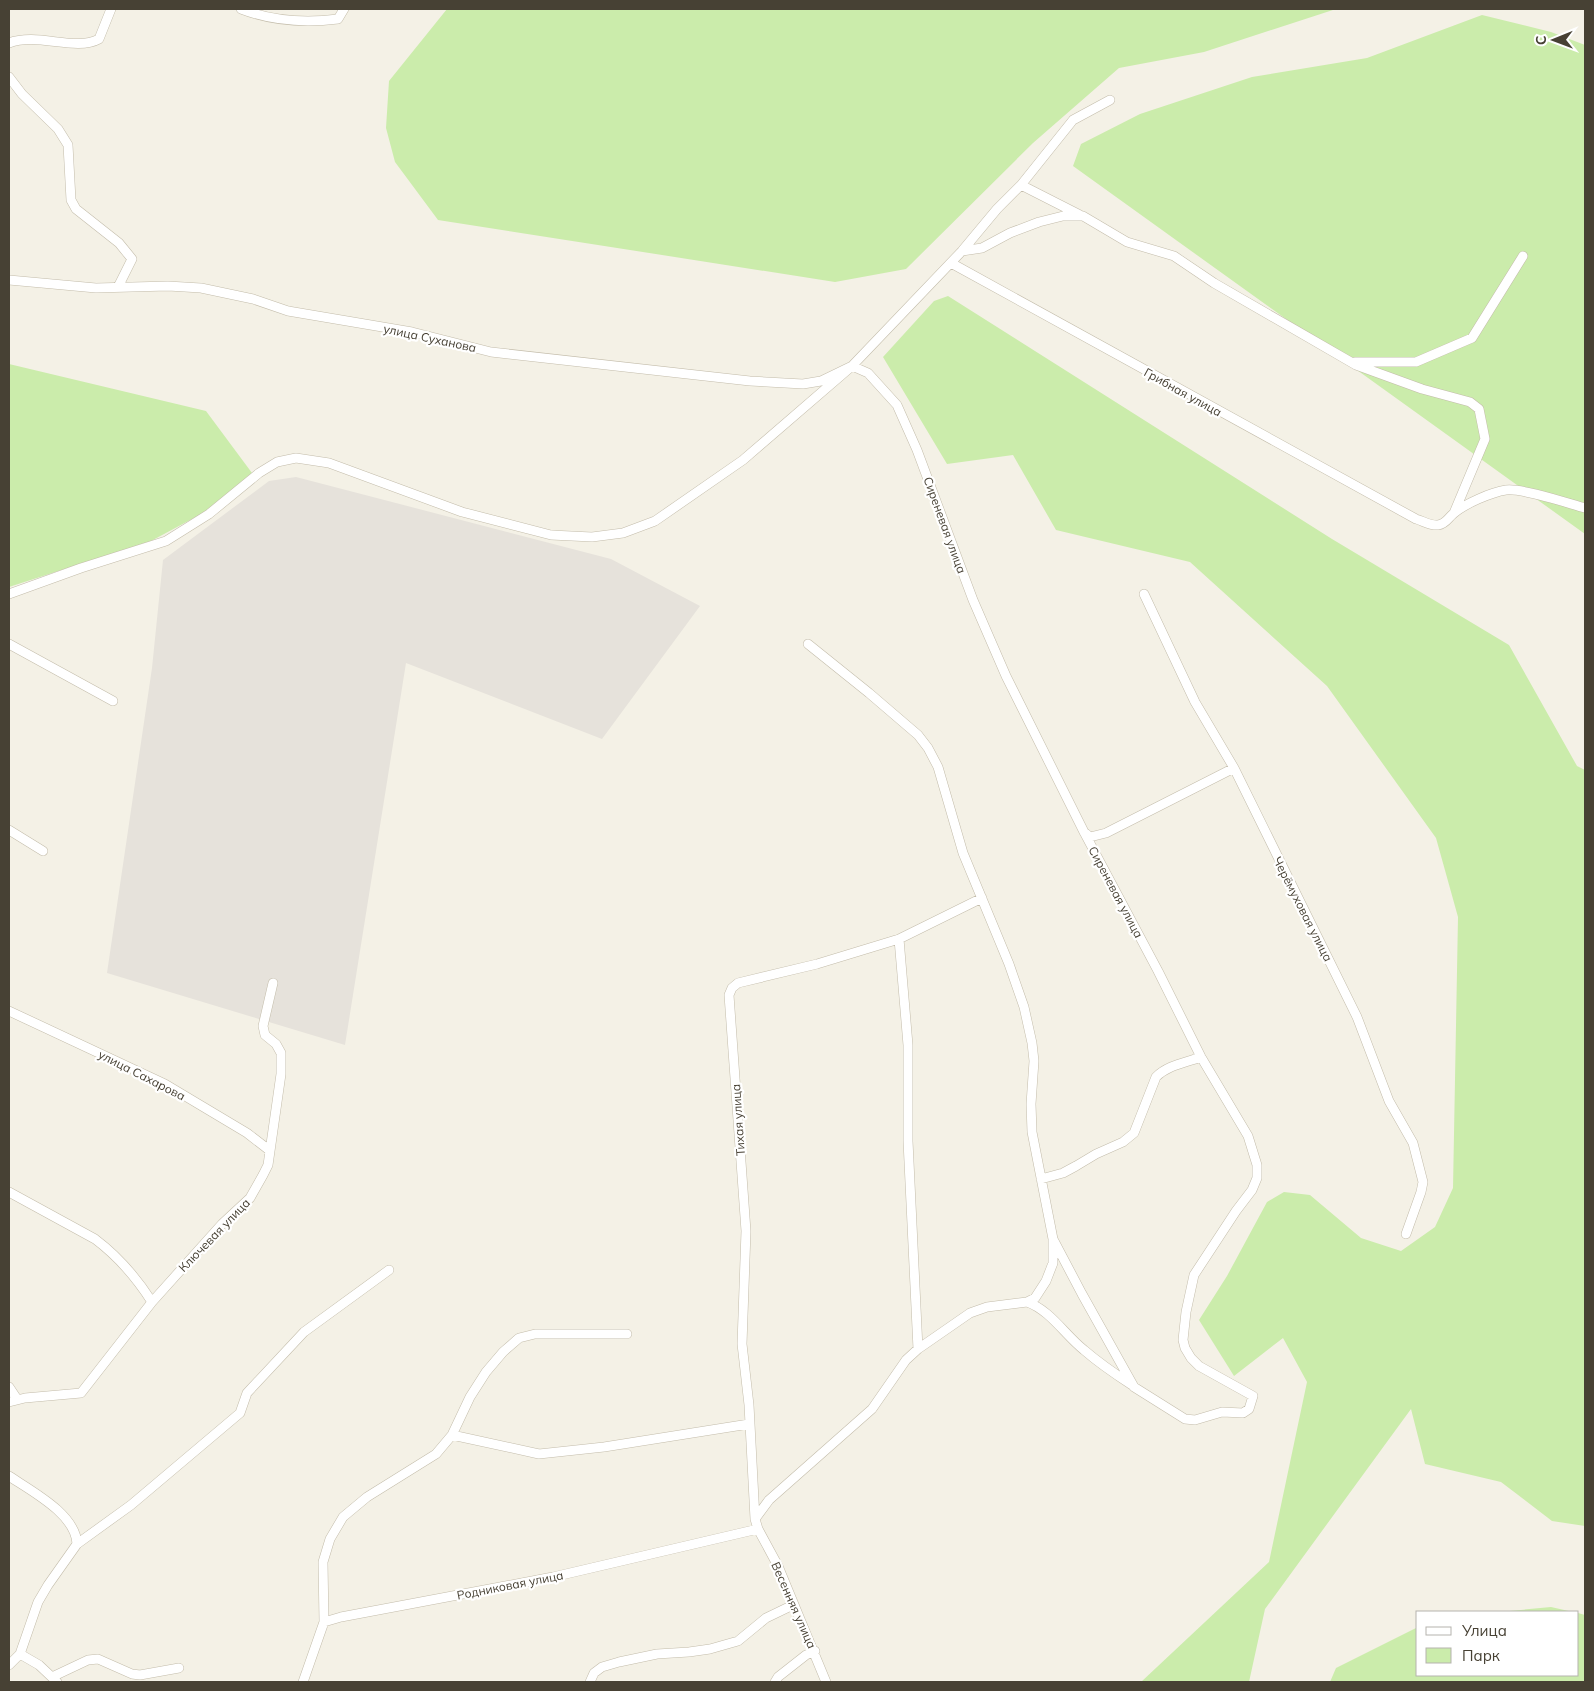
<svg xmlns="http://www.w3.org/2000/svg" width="1594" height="1691" font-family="Mulish,sans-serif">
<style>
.industrial{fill:#e6e2db}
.green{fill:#cbecab}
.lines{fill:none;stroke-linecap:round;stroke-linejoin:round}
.minor-casing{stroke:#c3bcaa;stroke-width:10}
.minor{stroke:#fff;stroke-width:9}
.labels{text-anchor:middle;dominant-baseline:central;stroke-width:4.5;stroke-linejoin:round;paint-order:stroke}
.street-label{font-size:12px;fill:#474134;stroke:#fff}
</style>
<rect width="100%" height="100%" fill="#f4f1e6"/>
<path class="industrial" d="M296,477L611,559L700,606L602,739L406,663L345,1045L107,973L152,668L163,560L269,481Z"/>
<path class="green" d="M447,9H1336L1204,52L1119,68L1033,143L906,269L835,282L438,220L395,162L386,128L389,81Z
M1482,15L1551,32L1585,45V534L1073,166L1081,144L1140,114L1252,77L1367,58Z
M948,296L1332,539L1509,645L1577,766L1585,770V1526L1552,1521L1501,1482L1425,1464L1411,1409L1265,1609L1249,1682H1141L1269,1562L1307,1382L1283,1338L1234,1376L1199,1320L1227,1276L1267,1202L1284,1192L1310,1195L1361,1238L1401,1251L1435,1227L1453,1188L1458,917L1436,838L1327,686L1190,562L1056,530L1013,455L947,464L883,357L934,301Z
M9,364L206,411L252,473L205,512L151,541L9,587Z
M1551,1607L1573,1612H1499Z
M1578,1613L1585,1615V1682H1330L1336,1668L1418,1627V1675H1578Z"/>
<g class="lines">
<g class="minor-casing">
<path id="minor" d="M241,9C272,21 306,23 338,19L344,9
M9,43C38,32 75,52 99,39L111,9
M9,77L22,94L58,129L68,145L71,200L76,209L119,243L132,259L118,287
M1021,185L1080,215
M962,251L982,248L1010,233L1039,222L1063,216H1083L1127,242L1174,256L1214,283L1356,365L1422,389L1470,402L1479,409L1485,439L1454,513
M951,263L1416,519C1423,521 1431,526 1438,525C1446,524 1448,518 1453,514C1464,504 1492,492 1506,490C1523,488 1567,503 1585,508
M9,280L96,288L168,286L201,288L253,299L288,311L412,332L491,352L750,381L803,384L821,381L852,366L868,373L897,405L917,450L973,600L1006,676L1084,832L1158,971L1201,1057L1248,1136L1257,1165V1178L1252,1190L1236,1211L1194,1275L1186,1312L1183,1340L1185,1348L1191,1358L1199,1366L1253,1396L1249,1409L1243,1413L1222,1412L1195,1420L1185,1419L1134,1387L1082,1294L1053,1239
M1355,362H1416L1472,338L1523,256
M9,594L81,568L166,541L209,514L259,473L277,462L296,458L329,463L462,512L551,535L592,537L623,533L655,521L743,460L852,366L962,251L997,209L1021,185L1073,120L1110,100
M1144,594L1195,702L1234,768L1357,1017L1389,1101L1413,1143L1423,1182L1421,1192L1406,1234
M9,644L113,701
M9,830L43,851
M1084,832L1090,837L1106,833L1234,768
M899,939L908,1045V1141L918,1349
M9,1011L165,1084L247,1133L269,1150
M1041,1179L1063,1173L1076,1166L1096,1154L1123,1142L1134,1133L1156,1077C1168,1065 1185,1063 1201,1057
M9,1192L95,1239C119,1257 136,1277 152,1302
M1027,1302C1050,1310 1065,1335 1084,1350C1099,1363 1115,1374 1132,1385
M9,1387L17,1399
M9,1402L25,1398L81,1393L152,1302L222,1224L250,1198L263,1175L268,1165L281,1074V1053L276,1044L265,1035L263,1026L273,983
M452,1435L539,1454L604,1447L749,1424
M9,1476C31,1491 76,1514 77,1544L48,1585L38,1602L20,1654L9,1665
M755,1519L769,1500L872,1409L906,1360L918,1349L970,1313L987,1307L1027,1302L1035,1298L1046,1281L1053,1263V1239L1032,1132L1031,1104L1034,1061L1032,1043L1024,1007L1009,964L963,853L938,767L928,748L918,735L869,693L808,644
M77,1544L131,1505L240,1413L247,1393L304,1332L389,1270
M324,1622L323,1562L330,1539L343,1517L367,1497L436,1454L452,1435L470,1397L486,1372L503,1352L519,1338L535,1334H627
M20,1654L39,1665L57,1682
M52,1677L88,1660L98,1659L132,1674L140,1675L179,1668
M303,1682L324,1622L341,1617L553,1577L758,1529
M590,1682L594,1673L602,1667L619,1662L657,1654L689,1652L710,1649L738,1641L766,1618L793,1605
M775,1682L778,1677L806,1655L815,1651
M826,1682L778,1566L758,1529L755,1519L749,1405L742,1344L746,1231L729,995L732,988L738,983L817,964L899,939L982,898"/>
</g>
<use href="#minor" class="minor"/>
</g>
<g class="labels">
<g class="street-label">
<text transform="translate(430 338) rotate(12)">улица Суханова</text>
<text transform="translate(1183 392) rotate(29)">Грибная улица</text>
<text transform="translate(945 525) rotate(70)">Сиреневая улица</text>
<text transform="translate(1116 892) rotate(62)">Сиреневая улица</text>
<text transform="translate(1303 909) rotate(63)">Черёмуховая улица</text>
<text transform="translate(142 1075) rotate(27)">улица Сахарова</text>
<text transform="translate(738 1120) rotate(-94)">Тихая улица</text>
<text transform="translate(214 1235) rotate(-46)">Ключевая улица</text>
<text transform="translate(510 1585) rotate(-11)">Родниковая улица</text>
<text transform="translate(794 1605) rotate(66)">Весенняя улица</text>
</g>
</g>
<rect width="1594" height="1691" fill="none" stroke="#474134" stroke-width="20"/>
<rect x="1416" y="1611" width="162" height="65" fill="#ffffff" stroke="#b5b3ae"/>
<rect x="1426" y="1627" width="25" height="8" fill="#ffffff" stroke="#b5b3ae"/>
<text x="1462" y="1636" font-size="15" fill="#474134">Улица</text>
<rect x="1426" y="1648" width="25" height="15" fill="#cbecab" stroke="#b5b3ae"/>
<text x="1462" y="1661" font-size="15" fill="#474134">Парк</text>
<g transform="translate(1554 40) rotate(269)" stroke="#ffffff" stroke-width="4" paint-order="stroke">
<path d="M0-4L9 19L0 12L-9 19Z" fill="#474134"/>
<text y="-8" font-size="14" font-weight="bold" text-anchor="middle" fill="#474134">С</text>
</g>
</svg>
